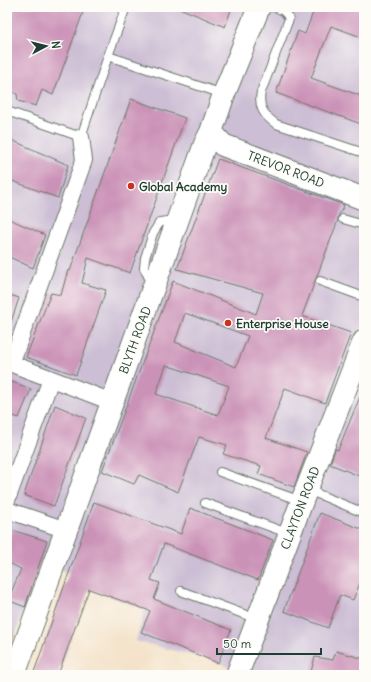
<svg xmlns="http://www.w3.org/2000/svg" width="371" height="682" font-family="Delius,sans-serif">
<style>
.industrial{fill:#ccbed4}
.green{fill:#9fd484;stroke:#5f885c}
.building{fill:#cb92b7;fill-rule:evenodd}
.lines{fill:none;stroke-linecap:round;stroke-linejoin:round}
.lane-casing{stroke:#6a7768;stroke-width:10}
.street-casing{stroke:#6a7768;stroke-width:18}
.secondary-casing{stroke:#6a7768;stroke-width:24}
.lane{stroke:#fff;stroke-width:8}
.street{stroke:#fff;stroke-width:16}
.secondary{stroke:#fff;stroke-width:22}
.poi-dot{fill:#c8321e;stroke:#fdfcf7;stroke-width:1.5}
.labels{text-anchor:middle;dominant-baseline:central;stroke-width:3.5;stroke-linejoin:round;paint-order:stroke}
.street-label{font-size:12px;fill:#1f3d34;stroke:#fdfcf7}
.poi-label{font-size:12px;font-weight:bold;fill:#1f3d34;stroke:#fdfcf7;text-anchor:start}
</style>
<rect width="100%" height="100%" fill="#fdfcf7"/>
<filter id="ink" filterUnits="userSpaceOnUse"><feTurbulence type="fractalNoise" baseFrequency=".025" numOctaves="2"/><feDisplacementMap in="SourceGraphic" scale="8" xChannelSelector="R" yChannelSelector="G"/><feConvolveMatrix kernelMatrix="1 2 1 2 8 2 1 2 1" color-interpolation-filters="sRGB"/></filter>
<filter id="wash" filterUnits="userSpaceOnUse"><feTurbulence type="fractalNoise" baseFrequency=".012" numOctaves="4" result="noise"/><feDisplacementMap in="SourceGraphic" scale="16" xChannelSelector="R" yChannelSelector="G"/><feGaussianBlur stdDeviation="0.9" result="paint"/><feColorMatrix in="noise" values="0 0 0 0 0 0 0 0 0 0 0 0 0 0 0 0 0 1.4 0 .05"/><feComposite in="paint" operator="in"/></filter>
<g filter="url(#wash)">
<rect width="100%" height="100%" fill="#f4e3ca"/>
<path class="industrial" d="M7,7H364V675H244V673L212,660L136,641L147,602L67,572L41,563L7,658Z"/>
<path class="green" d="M7,619L14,633L7,653Z"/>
<g id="blocks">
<path class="building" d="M7,7H85L53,95L42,90L36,106L18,101L17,94L7,90Z
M177,7H232L225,27Z
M315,7H364V38L331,26L311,78L364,97V125L276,93L298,31L305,34Z
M131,99L185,118L130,273L88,258L82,283L106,290L76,375L26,357L51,293L61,295L68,270L70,271Z
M7,138L68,165L58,198L7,179Z
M218,159L344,205L338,217V220L302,316L351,333L325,403L285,388L266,438L307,452L294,487L258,474L261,466L223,454L227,445L199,437L178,492L139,475L134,484L102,471L173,281L256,314L263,293L177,269ZM185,313L248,336L236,367L175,342ZM166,365L229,386L218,415L156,394Z
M7,218L45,235L33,268L7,256Z
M7,294L19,298L9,328H7Z
M7,380L31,389L19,418L7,414Z
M364,387V478L330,464L335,449L338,450Z
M55,405L86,418L54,506L24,495Z
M94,502L181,534L190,508L273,540L258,580L164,544L151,580L160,583L154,599L231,630L218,663L141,632L150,611L89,589L58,675H33Z
M320,513L364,530V573L353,600L340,595L328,628L284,611Z
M12,530L47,541L25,607L8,600L21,569L7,562V545Z
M336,651L364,659V675H310L315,657L333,660Z"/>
</g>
</g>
<g filter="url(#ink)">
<use href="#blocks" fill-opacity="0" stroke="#6a7768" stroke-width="1"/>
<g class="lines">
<g class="lane-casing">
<path id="lane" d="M126,7L108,56L223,94
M273,7C281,9 286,11 289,19L261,92C258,106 263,115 276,124L364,153
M7,111L81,137L108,56
M343,219L364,225
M320,281L364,297
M151,282L144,268L145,258L153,233L160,222L175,220
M220,472L301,501
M308,490L364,513
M205,503L290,534
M181,591L257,619"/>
</g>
<g class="street-casing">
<path id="street" d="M7,362L112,402
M11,364L84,160L81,137
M7,500L51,379
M7,510L66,530"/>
</g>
<g class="secondary-casing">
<path id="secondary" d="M211,132L223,145L364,199
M14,675L205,144L211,132L224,94L259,7
M237,675L302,501L364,341"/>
</g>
<use href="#lane" class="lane"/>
<use href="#street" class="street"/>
<use href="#secondary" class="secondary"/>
</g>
</g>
<g class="poi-dot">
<circle cx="131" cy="186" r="4"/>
<circle cx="228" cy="323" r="4"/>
</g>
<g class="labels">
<g class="street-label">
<text transform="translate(286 169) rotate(21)">TREVOR ROAD</text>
<text transform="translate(135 340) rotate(-70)">BLYTH ROAD</text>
<text transform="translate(300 508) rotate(-69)">CLAYTON ROAD</text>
</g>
<g class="poi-label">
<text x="139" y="186">Global Academy</text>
<text x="236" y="323">Enterprise House</text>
</g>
</g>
<rect width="371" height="682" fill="none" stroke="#fdfcf7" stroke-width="24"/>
<g transform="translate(46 46) rotate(83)" stroke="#fdfcf7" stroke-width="3" paint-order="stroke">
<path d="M0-3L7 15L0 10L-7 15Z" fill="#1f3d34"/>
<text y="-6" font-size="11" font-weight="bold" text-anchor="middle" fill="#1f3d34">N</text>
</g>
<path d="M217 648v6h104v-6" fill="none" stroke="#1f3d34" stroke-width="2"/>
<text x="223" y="648" font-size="12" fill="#1f3d34" stroke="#fdfcf7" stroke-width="3" paint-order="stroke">50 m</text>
</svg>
